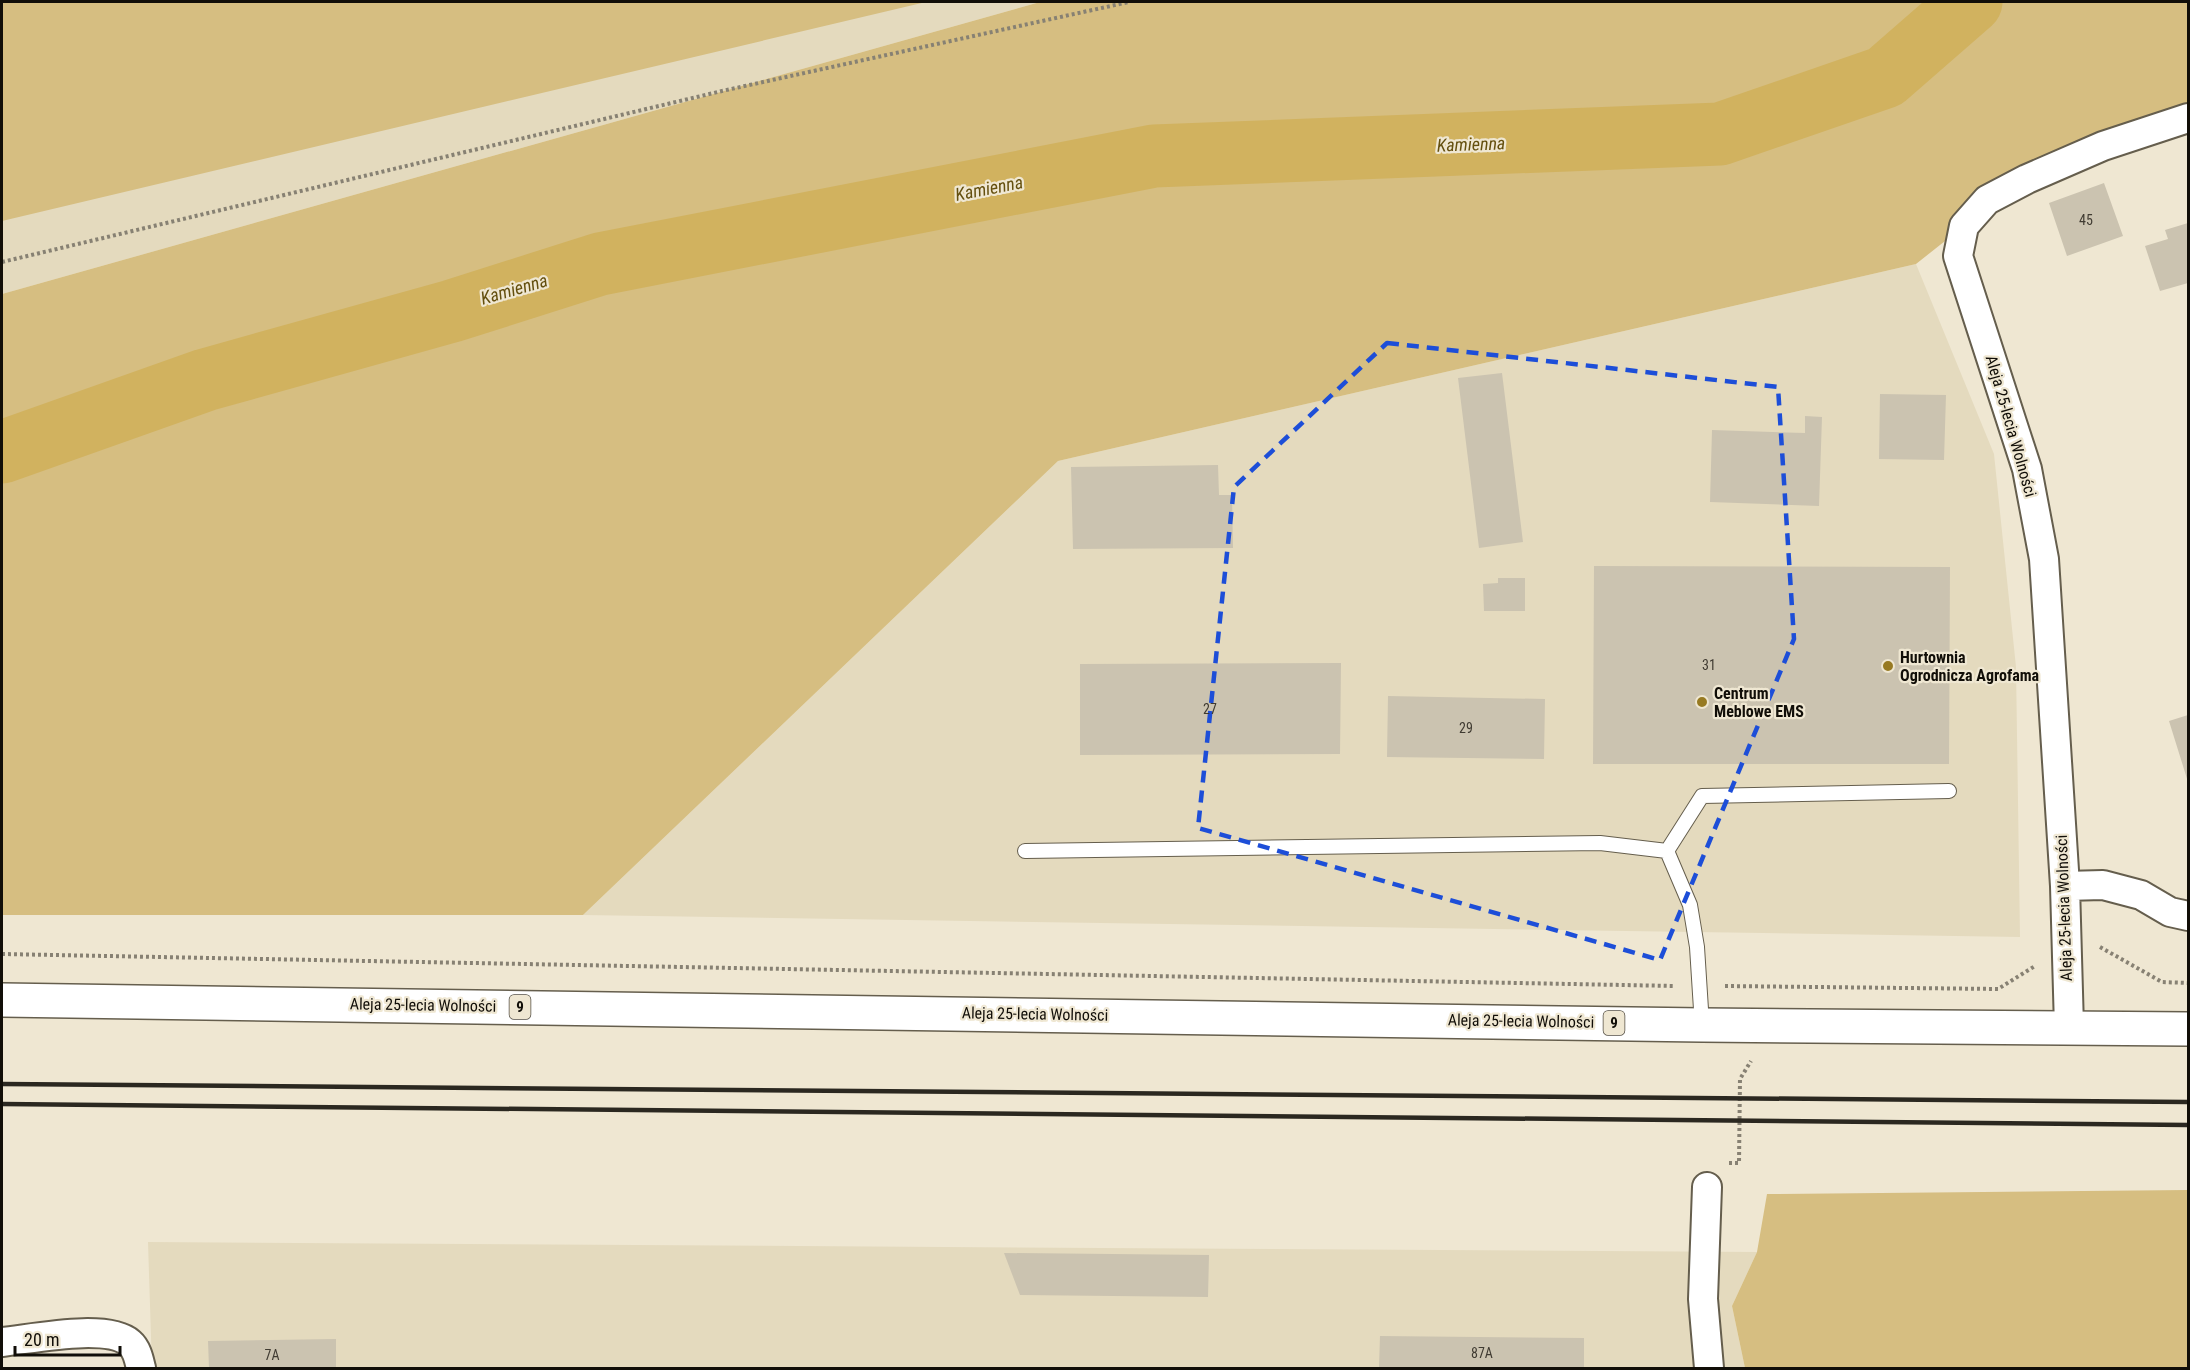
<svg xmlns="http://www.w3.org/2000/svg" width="2190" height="1370" font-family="'Roboto Condensed',sans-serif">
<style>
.built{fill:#e4dabe}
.green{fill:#d6be81}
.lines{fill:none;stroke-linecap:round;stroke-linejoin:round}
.river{stroke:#d1b25f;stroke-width:63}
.building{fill:#cbc3b0}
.service-casing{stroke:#655e4d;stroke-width:16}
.minor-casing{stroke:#655e4d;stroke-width:32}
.primary-casing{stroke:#655e4d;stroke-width:36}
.path{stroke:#878173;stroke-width:4;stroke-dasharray:3 3;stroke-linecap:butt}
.service{stroke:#fff;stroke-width:14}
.minor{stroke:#fff;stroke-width:28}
.primary{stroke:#fff;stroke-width:33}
.rail{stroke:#2b2820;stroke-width:4.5}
.marked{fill:none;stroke:#1d4ed8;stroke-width:4.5;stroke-dasharray:12 8;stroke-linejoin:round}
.poi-dot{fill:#977a22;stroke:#efe7d2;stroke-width:2}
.labels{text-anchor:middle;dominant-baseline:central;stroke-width:4.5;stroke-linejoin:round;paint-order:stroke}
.number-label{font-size:14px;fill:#403b32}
.shield{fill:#efe7d2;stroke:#544f45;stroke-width:1.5}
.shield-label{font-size:15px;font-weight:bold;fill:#110e08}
.street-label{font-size:16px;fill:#110e08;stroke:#efe7d2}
.poi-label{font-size:16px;font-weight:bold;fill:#110e08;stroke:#efe7d2;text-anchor:start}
.water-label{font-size:18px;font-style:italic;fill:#644f0e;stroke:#efe7d2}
</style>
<rect width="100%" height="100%" fill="#efe7d2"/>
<path class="built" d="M2,2H1040L2,294Z
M1916,264L1994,454L2016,667L2020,937L583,915L1058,461Z
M148,1242L1757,1252L1732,1306L1745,1368H152Z"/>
<path class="green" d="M2,2H926L2,221Z
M1040,2H2188V118L2103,146L1964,226L1916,264L1058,461L583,915H2V294Z
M2188,1190V1368H1745L1732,1306L1757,1252L1767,1194Z"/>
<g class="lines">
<path class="river" d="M2,452L205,380L452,311L600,264L1154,156L1720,134L1885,77L1971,2"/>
</g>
<path class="building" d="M2104,183L2123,236L2067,256L2049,203Z
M2188,223V283L2160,291L2145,246L2168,239L2165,230Z
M1502,373L1523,542L1479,548L1458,378Z
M1880,394L1946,395L1944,460L1879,459Z
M1805,416L1822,417L1819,506L1710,502L1712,430L1805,433Z
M1218,465L1219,495H1232L1233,548L1073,549L1071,467Z
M1594,566L1950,567L1949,764H1593Z
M1498,578H1525V611H1484L1483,584L1498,583Z
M1341,663L1340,754L1080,755V664Z
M1388,696L1545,699L1544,759L1387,757Z
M2188,715V782L2169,721Z
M1004,1253L1209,1255L1208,1297L1020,1295Z
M1380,1336L1584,1338V1368H1379Z
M336,1339V1368H209L208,1341Z"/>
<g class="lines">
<g class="service-casing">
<path id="service" d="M1025,851L1600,843L1667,851L1690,905L1697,947L1702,1025
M1667,851L1702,796L1949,791"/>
</g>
<g class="minor-casing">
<path id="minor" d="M2065,886L2103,885L2141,895L2170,912L2188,916
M2069,1027L2065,886L2044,559L2027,469L1958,256L1964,226L1987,200L2027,179L2103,146L2188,118
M1707,1187L1703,1299L1709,1368
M2,1342C32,1339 107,1323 130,1343C137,1349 139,1360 141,1368"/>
</g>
<g class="primary-casing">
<path id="primary" d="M2,1000L1702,1025L2188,1029"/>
</g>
<path class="path" d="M2,262L722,91L1129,2
M2100,947L2162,982L2188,983
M2,954L1675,986
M1725,986L1998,989L2035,966
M1729,1163H1739L1740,1079L1751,1061"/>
<use href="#service" class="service"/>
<use href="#minor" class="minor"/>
<use href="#primary" class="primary"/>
<path class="rail" d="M2,1084L2188,1102
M2,1104L2188,1125"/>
</g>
<path class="marked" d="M1387,343L1778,387L1794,639L1660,960L1198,828L1234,487Z"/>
<g class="poi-dot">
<circle cx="1888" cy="666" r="6"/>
<circle cx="1702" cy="702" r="6"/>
</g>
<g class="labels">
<g class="number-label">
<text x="2086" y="220">45</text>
<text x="1709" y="665">31</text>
<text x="1210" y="709">27</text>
<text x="1466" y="728">29</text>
<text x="1482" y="1353">87A</text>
<text x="272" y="1355">7A</text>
</g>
<g class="shield">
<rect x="509.5" y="995" width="21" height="24" rx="4.5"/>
<rect x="1603.5" y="1011" width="21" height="24" rx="4.5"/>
</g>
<g class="shield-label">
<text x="520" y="1007">9</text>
<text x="1614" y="1023">9</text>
</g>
<g class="street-label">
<text transform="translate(2011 426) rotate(74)">Aleja 25-lecia Wolności</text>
<text transform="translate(2064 908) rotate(-92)">Aleja 25-lecia Wolności</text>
<text transform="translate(423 1005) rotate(1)">Aleja 25-lecia Wolności</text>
<text transform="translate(1035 1014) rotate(1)">Aleja 25-lecia Wolności</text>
<text transform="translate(1521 1021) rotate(1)">Aleja 25-lecia Wolności</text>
</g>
<g class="poi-label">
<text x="1900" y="657">Hurtownia<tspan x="1900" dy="18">Ogrodnicza Agrofama</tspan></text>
<text x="1714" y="693">Centrum<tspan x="1714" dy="18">Meblowe EMS</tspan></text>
</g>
<g class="water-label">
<text transform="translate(1471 144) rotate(-2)">Kamienna</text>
<text transform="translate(989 188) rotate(-11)">Kamienna</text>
<text transform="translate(514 289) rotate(-16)">Kamienna</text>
</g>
</g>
<rect width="2190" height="1370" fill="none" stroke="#110e08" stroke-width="6"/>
<path d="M15 1346v9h105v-9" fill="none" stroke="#110e08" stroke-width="3"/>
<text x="24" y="1346" font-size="18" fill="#110e08" stroke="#efe7d2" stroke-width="4.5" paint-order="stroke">20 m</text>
</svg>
